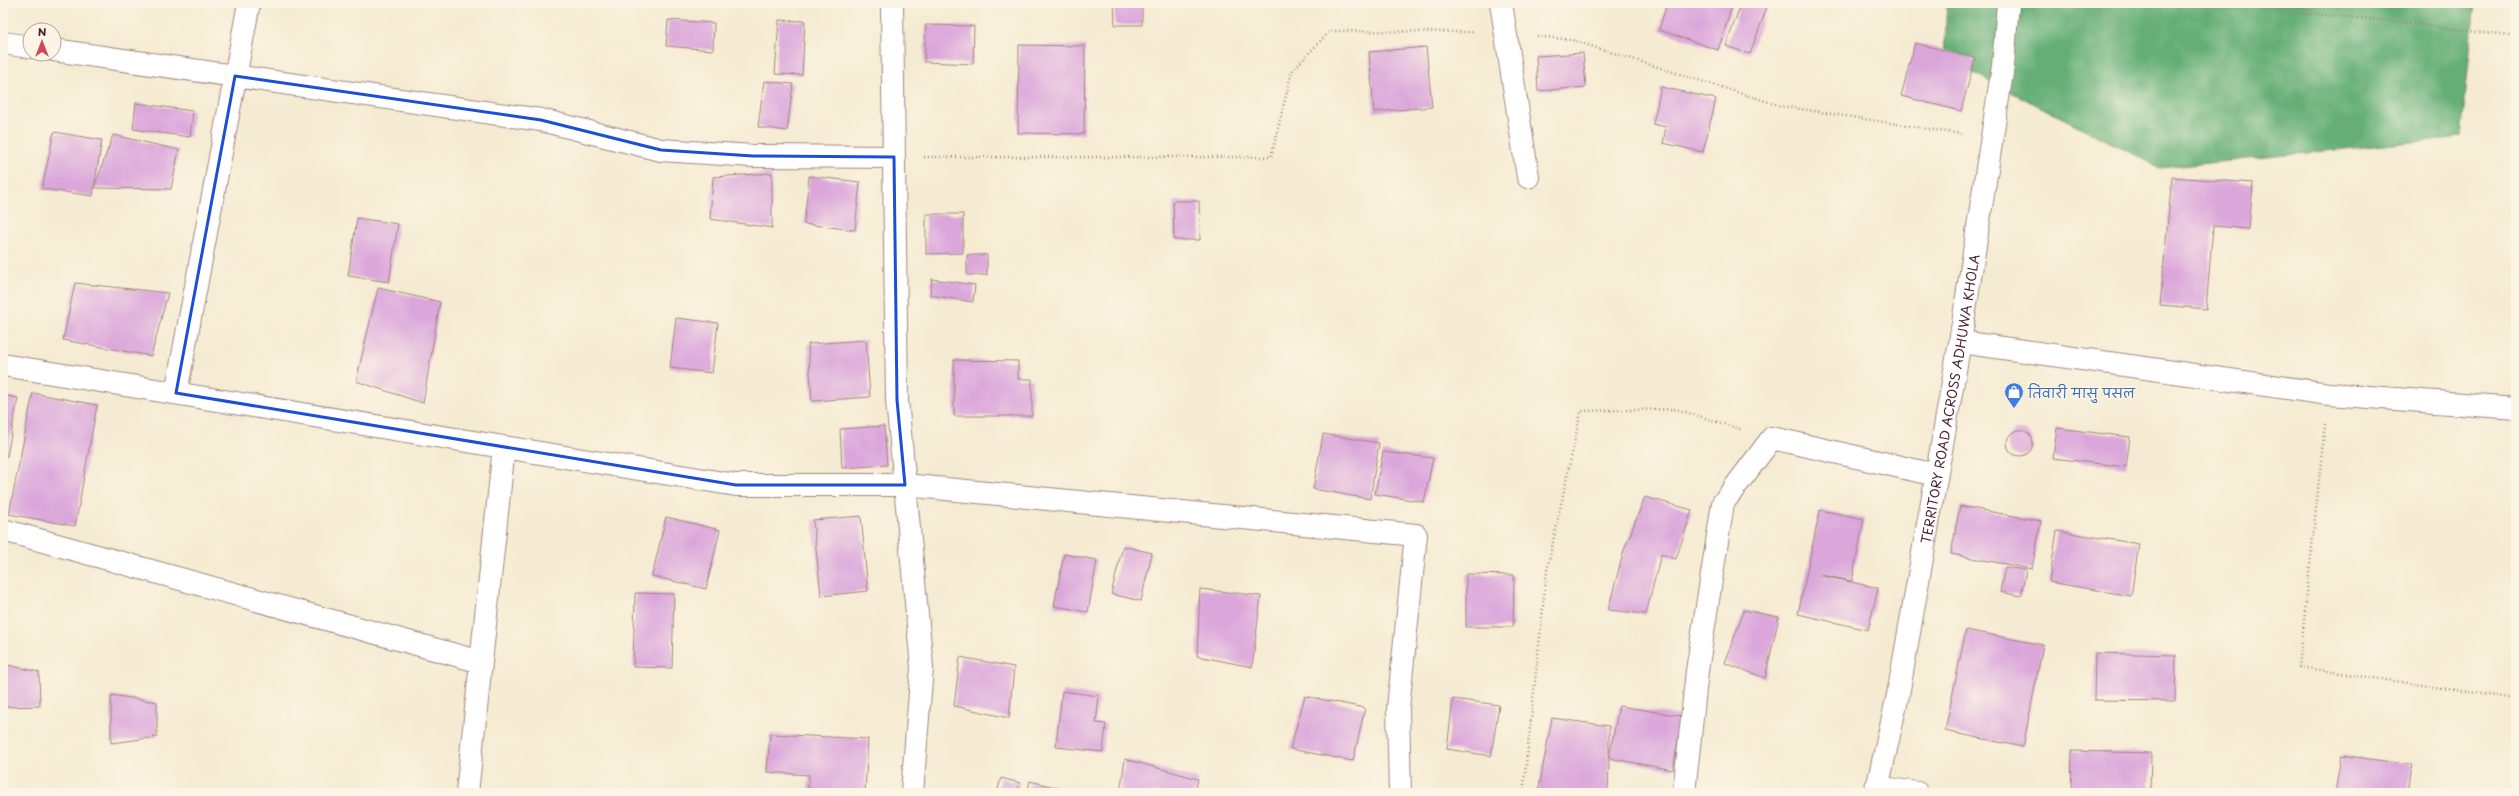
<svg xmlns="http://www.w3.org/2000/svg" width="2519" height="796" font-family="'Playpen Sans','Playpen Sans Deva',sans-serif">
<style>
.forest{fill:#65af77;stroke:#586751}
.building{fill:#dba7db}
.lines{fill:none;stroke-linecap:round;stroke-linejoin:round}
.minor-casing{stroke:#a0857e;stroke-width:24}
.tertiary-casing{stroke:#a0857e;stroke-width:24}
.path{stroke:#a0857e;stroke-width:2.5;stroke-dasharray:1 3;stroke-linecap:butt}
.minor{stroke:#fff;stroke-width:22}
.tertiary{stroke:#fff;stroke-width:22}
.marked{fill:none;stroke:#1d4ed8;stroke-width:3;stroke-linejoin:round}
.labels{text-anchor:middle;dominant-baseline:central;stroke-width:3;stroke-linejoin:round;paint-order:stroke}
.shop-label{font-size:13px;fill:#366cbe;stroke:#fcf5e5;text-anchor:start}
.street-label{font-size:13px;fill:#4a1f2b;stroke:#fcf5e5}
</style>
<rect width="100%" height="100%" fill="#fcf5e5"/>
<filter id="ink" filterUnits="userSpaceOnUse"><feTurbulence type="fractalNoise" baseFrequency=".025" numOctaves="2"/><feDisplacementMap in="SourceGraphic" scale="8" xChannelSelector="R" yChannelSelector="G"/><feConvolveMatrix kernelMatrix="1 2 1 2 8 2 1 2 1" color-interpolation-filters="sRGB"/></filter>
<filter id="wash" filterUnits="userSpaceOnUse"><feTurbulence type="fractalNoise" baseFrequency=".012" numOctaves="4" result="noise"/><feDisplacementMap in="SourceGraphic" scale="16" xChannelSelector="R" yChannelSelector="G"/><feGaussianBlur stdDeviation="0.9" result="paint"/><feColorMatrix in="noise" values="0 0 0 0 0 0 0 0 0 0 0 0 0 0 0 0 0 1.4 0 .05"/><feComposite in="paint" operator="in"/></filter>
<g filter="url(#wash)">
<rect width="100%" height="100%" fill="#f5ebd2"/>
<path class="forest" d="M1947,3H2475L2461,137L2161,168L1944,58Z"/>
<g id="blocks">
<path class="building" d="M1114,3H1142V25H1115Z
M1667,3H1733L1718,50L1659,30Z
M1741,3H1754L1767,7L1750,54L1726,46Z
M668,20L714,23L713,50L666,46Z
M779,20L805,21L802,75L775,74Z
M926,25L974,26L973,64L924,62Z
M1915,43L1975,58L1961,111L1901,96Z
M1019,45L1085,46L1084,134L1018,133Z
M1426,47L1432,107L1374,112L1369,52Z
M1583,53L1586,87L1538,91L1536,56Z
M764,81L793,84L787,131L758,127Z
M1661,87L1716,99L1703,152L1663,143L1666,127L1653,124Z
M136,103L193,111L190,137L133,129Z
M54,132L102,140L94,188L113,135L179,150L171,189L94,188L93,196L42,189Z
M772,173V228L710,219L713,177Z
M809,176L860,182L855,230L804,224Z
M2172,177L2253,183L2249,229L2213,226L2206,309L2160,305Z
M1173,201H1199L1200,240H1174Z
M926,214H963V253L926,254Z
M357,218L398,224L389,282L348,276Z
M967,255H987V275H967Z
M932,279L975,285L973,302L930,295Z
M75,283L168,293L151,356L63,340Z
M378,288L440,302L423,403L356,381Z
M676,318L718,323L712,373L670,368Z
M866,340L870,397L812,401L808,344Z
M954,360L1018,361V379H1032V416H954Z
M33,393L97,405L75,526L9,514Z
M3,395L18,398L7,456L3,455Z
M884,426L887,465L842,468L840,429Z
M2057,428L2130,437L2126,467L2053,458Z
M2007 443a13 13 0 1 1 26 0a13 13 0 1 1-26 0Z
M1323,434L1379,443L1370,499L1313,489Z
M1383,452L1433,458L1424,502L1375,494Z
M1645,497L1692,510L1676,559L1661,554L1646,614L1608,610L1624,550Z
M1960,506L2041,521L2032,569L1951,554Z
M1820,510L1864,519L1852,581L1820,575L1878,588L1868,630L1798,614Z
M861,516L868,591L821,596L813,520Z
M666,517L720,530L706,589L652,576Z
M2057,531L2139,544L2131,596L2049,582Z
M1123,546L1152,553L1141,601L1111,594Z
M1064,554L1097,560L1088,612L1054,606Z
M2005,567L2026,570L2021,596L2000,592Z
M1466,574L1514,575L1513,627H1466Z
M1200,589L1261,596L1252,667L1197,656Z
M635,593L674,594L672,668L633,667Z
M1744,610L1779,617L1765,678L1725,663Z
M1966,630L2043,645L2023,747L1945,731Z
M2095,653L2176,655L2175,701L2094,700Z
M960,657L1014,667L1009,718L954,706Z
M3,664L39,672L40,706L3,707Z
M1062,691L1099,696L1096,723L1106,724L1103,752L1056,747Z
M111,695L157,702V737L111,743Z
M1305,696L1365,708L1353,761L1290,749Z
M1453,699L1499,705L1491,756L1447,749Z
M1619,706L1682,716L1673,770L1609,758L1608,793H1538L1552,718L1609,726V758Z
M770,734L868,739L865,793H808L809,775L767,772Z
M2072,751L2151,753L2150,793H2071Z
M2341,755L2412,765L2408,793H2335Z
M1125,759L1198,779L1195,793H1120Z
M1001,778L1020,783L1017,793H997Z
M1030,781L1075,792V793H1027Z
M2512,784H2516V793H2511Z"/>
</g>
</g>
<g filter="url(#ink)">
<use href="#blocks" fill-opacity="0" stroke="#a0857e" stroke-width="1"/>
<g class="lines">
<g class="minor-casing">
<path id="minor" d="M892,3L897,400L922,667L912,793
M1501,3L1528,177
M3,43L30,47
M54,50L541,120L661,150L753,156L894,157
M1960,342L2329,394L2516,408
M3,365L736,485H905L1416,535L1398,708L1400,793
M176,393L249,3
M3,530L481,662
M1876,787L1917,793
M467,793L504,447
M1684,793L1697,671L1723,503L1772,438L1936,475"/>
</g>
<g class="tertiary-casing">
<g id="tertiary">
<path id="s1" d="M1876,793L1898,695L1960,342L2003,66L2008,3"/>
</g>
</g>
<path class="path" d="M2186,3L2393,21L2516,37
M1537,36L1572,40L1781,106L1961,134
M924,157H1271L1292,71L1330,31L1474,32
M2325,424L2299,667L2516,699
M1523,793L1547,570L1581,411L1676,409L1740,429"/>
<use href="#minor" class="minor"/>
<use href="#tertiary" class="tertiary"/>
</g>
</g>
<path class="marked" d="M235,76L541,120L661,150L753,156L894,157L897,400L905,485H736L176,393Z"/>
<defs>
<g id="shop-pin" transform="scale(1)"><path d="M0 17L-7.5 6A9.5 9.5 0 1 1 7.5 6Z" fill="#3f7fe0" stroke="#fcf5e5"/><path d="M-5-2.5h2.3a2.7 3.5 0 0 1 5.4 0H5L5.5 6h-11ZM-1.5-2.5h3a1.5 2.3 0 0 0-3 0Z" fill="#fff"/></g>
</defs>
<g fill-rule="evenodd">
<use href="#shop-pin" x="2014" y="392"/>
</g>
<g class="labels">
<g class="shop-label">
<text x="2028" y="392">तिवारी मासु पसल</text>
</g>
<g class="street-label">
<text stroke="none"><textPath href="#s1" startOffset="401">TERRITORY ROAD ACROSS ADHUWA KHOLA</textPath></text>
</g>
</g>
<rect width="2519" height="796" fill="none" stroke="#fcf5e5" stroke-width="16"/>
<g transform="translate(42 42)"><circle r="19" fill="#fcf5e5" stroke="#b59f9b"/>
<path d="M0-3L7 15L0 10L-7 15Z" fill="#d1495b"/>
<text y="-6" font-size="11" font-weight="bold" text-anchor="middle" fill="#4a1f2b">N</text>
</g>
</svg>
